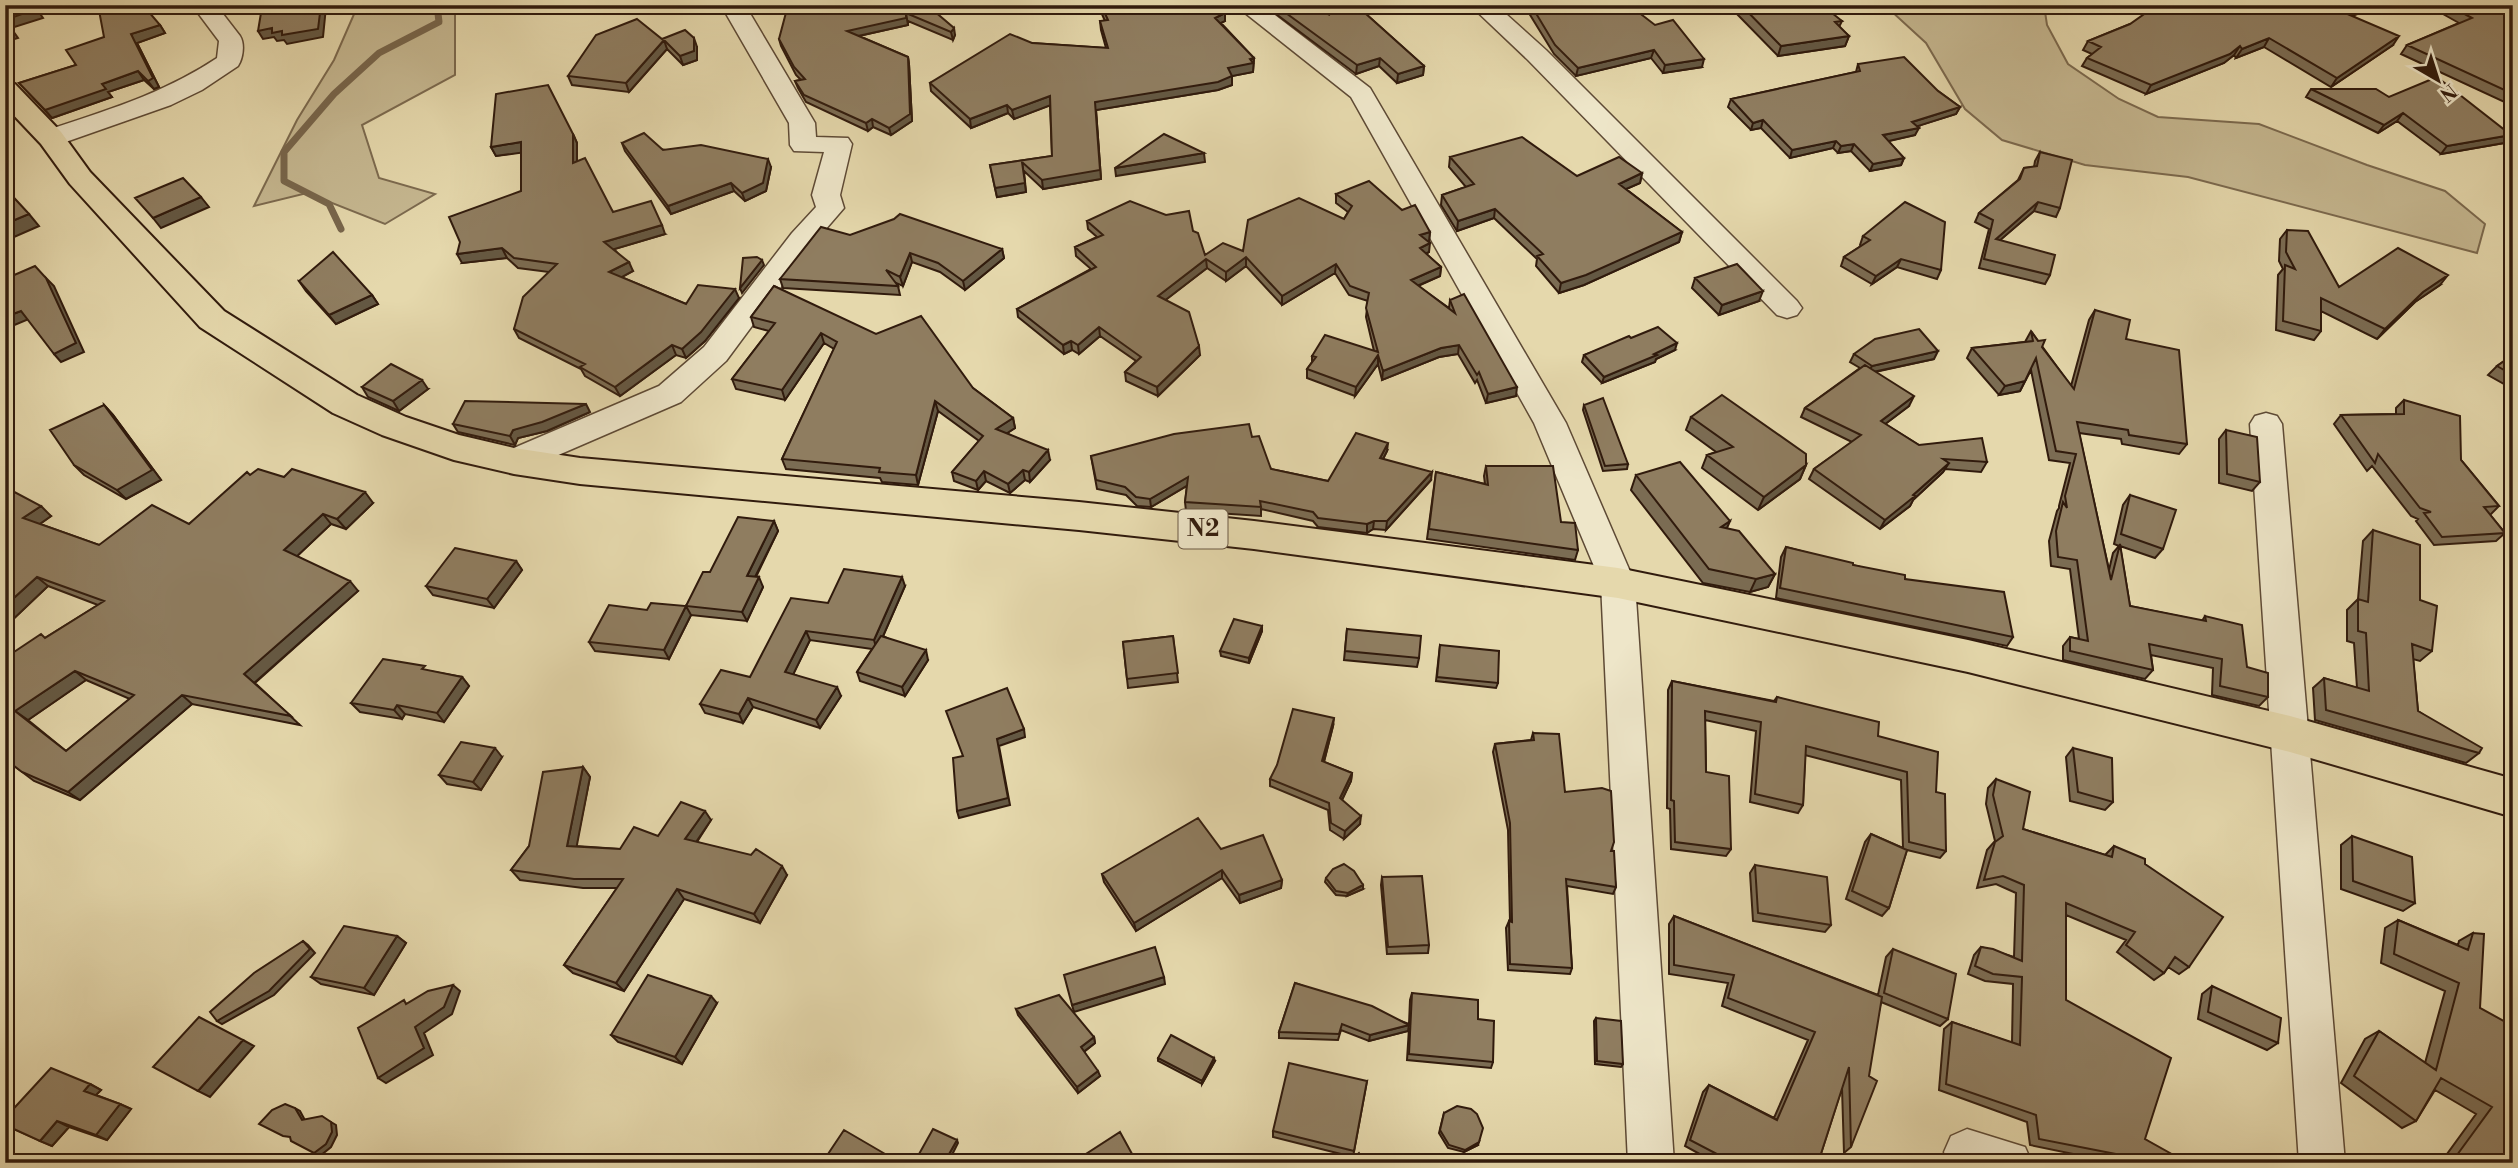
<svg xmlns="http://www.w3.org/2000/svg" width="2518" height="1168" font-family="'Libre Bodoni',serif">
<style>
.green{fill:#c6b891;stroke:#7c6a4f;stroke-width:2}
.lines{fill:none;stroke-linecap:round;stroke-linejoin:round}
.stream{stroke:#78664c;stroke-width:7}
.minor-casing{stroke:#5e4a35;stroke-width:3}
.highway-casing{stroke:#311b0d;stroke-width:4}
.minor{fill:#eee6c9;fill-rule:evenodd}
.highway{fill:#e5d8ac;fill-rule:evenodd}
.wall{fill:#7b6c53;stroke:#311b0d;stroke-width:2;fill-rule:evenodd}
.shaded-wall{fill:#645843;stroke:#311b0d;stroke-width:2}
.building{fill:#8f7d60;stroke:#311b0d;stroke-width:2;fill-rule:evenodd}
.labels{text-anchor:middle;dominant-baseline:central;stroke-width:5;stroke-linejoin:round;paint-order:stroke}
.shield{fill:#eee6c9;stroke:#6a5845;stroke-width:2}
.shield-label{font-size:23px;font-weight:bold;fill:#311b0d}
</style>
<rect width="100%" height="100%" fill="#e5d8ac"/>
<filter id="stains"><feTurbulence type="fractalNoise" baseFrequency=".00286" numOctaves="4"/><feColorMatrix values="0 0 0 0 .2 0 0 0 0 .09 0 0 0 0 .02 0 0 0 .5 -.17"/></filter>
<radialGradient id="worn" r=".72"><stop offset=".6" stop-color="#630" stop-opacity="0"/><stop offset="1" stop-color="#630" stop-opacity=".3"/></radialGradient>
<path class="green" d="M358,5H455V75L362,125L379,178L435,194L385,224L307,193L254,206L297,120L334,60Z
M1881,5H2044L2047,25L2068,64L2119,99L2158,117L2259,124L2367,165L2445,191L2485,224L2477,253L2188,177L2085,165L2002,140L1965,109L1926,43L1889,9Z"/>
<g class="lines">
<path class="stream" d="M341,229L329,204L284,181V152L334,94L379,53L439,22L437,5"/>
<g class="minor-casing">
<path id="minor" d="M192,5H216L240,36C245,44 243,58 238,66L202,90L171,105L60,144L51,146L42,144L38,138L42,132C104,111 161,95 217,58L219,41Z
M721,5H745L815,123L816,137L848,138L852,144L840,195L844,208L812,245L726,361L681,402L526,469L514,473L502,469L498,461L502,453L659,386L704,347L792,233L816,207L812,195L824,152L794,151L790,145L789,123Z
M1235,5H1262L1370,88L1566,423L1635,583L1674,1163H1628L1601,583L1534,423L1351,97Z
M1470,5H1496L1546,50L1797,301L1802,308L1797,315L1787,318L1777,315L1528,60Z
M2266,413L2277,416L2282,424L2345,1163H2299L2250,424L2255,416Z
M1967,1129L2025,1147L2032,1163H1948L1944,1152L1951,1136Z"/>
</g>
<g class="highway-casing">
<path id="highway" d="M5,82L15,84L61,132L90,172L224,311L357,395L406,417L459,435L514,448L580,458L1079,502L1254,521L1618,568L1968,640L2290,716L2513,779V817L2290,752L1968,672L1618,598L1254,549L1079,530L580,484L514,474L454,460L382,435L333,413L200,327L70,184L41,144L5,106Z"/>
</g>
<use href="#minor" class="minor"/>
<use href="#highway" class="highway"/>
</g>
<path class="wall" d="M927,5L955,35L953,40L908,21V25L859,36L908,57L909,64L912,121L891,135L873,127L868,131L806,102L798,88L795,81L801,80L796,75L781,46L779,39Z
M1098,5H1220L1225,21L1221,23L1254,58L1253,72L1232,76V85L1218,90L1096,110L1101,179L1043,189L1024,171L1026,192L997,197L990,165L1052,156L1050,105L1014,119L1008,113L971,128L931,91L930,83L1032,43L1106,48L1101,30L1100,21H1105Z
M1264,5H1310L1314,7L1312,5H1356L1424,66L1423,75L1397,83L1379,66L1356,74Z
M1524,5H1629L1702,67L1663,73L1651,58L1576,76L1554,54Z
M1735,5H1785L1787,7L1842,21L1839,27L1849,36L1845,46L1778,56L1733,10Z
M2427,5H2513V106L2401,54L2407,45L2459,23Z
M2353,16L2393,45L2331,87L2264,47L2236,58L2234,55L2224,63L2146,94L2082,66L2087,58L2092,54L2083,50L2088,41L2130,24Z
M160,25L165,33L137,43L159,87L154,89L144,80L108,92L112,97L52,118L19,83L76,65L104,37Z
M662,39L697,47V60L683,65L667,49L629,92L572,85L568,76Z
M1858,64L1938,91L1960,107L1956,114L1917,126L1915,135L1888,141L1904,158L1901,165L1870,171L1851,151L1838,153L1833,148L1790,158L1761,128L1751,130L1728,107L1731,99L1856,72Z
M2311,89L2389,97L2511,135L2504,143L2441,154L2397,121L2378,133L2306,97Z
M573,134L577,143V162L613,212L665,234L614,249L633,271L621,277L686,304L739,298L705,341L686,358L676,355L620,396L585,376L581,369L519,338L514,329L549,272L518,268L507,258L462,263L521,191V152L496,156L491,147Z
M622,143L771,167L766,191L745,201L734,191L671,214L625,151Z
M2040,152L2060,208L2056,217L2034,211L2000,240L2050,275L2045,284L1979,268L1989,229L1975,222L1979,213L2018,180L2024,168L2034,167L2035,161Z
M1450,157L1577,176L1642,173L1640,183L1626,189L1682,232L1679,242L1584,285L1559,293L1536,266L1537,259L1494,218L1457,231L1441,205L1442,195L1466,187L1449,167Z
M1336,194L1402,210L1430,232L1429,241H1427L1429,252L1426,254L1441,267L1440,276L1418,286L1449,308L1450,300L1516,396L1486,403L1477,380L1475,383L1458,354L1439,357L1382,380L1378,364L1355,396L1307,378V369L1312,362V356L1374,351L1366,317L1368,301L1349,295L1335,273L1282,305L1246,266L1226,281L1207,268L1165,300L1200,355L1158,396L1126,381L1125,372L1136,361L1100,336L1079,354L1072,350L1064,354L1018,317L1017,309L1091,269L1076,256L1075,247L1097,237L1088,229L1087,221L1193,231L1205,255L1243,251L1344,219L1348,212L1336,203Z
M2287,230L2339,287L2440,285L2415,302L2377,339L2321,311V331L2314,340L2276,330L2278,275L2283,269L2279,261L2280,239Z
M850,235L1002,249L1004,258L965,290L940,272L912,262L903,286L896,283L898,286L900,295L783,288L780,279Z
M1863,236L1941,270L1937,279L1897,267L1872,284L1841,266L1844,257L1861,246L1860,245Z
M1695,278L1759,301L1719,315L1692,288Z
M299,281L372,295L378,304L336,324L306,291Z
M774,286L973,388L1013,418L1015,428L1007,433L1050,460L1030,482L1025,480L1010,493L986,481L978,490L954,481L952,472L979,441L938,411L918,485L882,482L880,478L786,469L782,459L834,349L824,343L785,400L736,389L732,379L769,331L754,327L751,317Z
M2095,310L2126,339L2187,444L2179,454L2122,444L2121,439L2079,433L2109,570L2113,553L2119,546L2114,544L2123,505L2130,495L2163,549L2155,558L2120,546L2130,606L2202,621L2205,616L2247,667L2268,697L2259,706L2212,695L2213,668L2151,655L2153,670L2145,679L2063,660V646L2070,637L2079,639L2070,569L2051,566L2049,541L2057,511L2059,508V506L2070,463L2049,460L2031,370L2020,391L1999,395L1967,358L1972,348L2025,342L2031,331L2071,386L2089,320Z
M1631,338L1675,350L1656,359L1655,362L1602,383L1582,362L1584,355Z
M1854,354L1934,359L1875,372L1909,406L1885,424L1919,445L1987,462L1981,472L1945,469L1943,472L1913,500L1910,506L1880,529L1809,479L1814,469L1852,442L1801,417L1805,408L1860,368L1850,362Z
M2513,355V389L2488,375L2497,366Z
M362,387L428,389L399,411L368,397Z
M2404,400L2461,460L2499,506L2490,515L2505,533L2496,541L2434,545L2416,521L2418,519L2411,516L2372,466L2367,471L2334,424L2341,415L2396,414V408Z
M104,405L113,415L161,480L126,499L84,475L74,465Z
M1584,405L1628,464L1627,469L1603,471L1583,410Z
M590,412L547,431L518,438L515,445L458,432L453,424Z
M1691,417L1806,465L1800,479L1758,510L1702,468L1707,455L1716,452L1686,430Z
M2226,430L2260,482L2252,491L2219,483V439Z
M1252,437L1271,469L1328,481L1387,451L1383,459L1431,480L1386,530L1373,529L1367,533L1318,527L1313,521L1261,509V516L1186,511L1185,502L1187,486L1151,507L1137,506L1126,495L1097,489L1091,456Z
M1486,466L1561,522L1578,550L1575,560L1427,539L1436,472L1485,484L1484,476Z
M250,475L284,477L373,503L346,529L331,524L297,556L358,591L255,683L300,725L192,704L80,800L34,781L5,759L45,638L98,605L48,586L5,627V487L51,516L40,524L99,545L189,524ZM86,680L130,699L66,751L28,720Z
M1636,475L1775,574L1768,587L1750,592L1703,583L1631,490Z
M774,521L778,531L756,577L763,587L747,621L691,615L669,659L595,651L589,642L686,606L710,572Z
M2373,530L2420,600L2432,651L2420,661L2413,659L2418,711L2479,753L2466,763L2315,720L2313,688L2324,678L2357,688L2354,643L2347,641V610L2358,599L2363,541Z
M1786,547L1905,579L2013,637L2007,646L1776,598L1781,557Z
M516,561L522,570L494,608L433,595L426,586Z
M905,586L883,636L928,660L905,696L860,681L857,672L872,649L810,640L793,674L841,696L820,728L753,707L743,723L705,713L700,704L750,677L828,603Z
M1262,626V631L1249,663L1221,656L1220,651Z
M1347,629L1419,658L1417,667L1344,660Z
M1173,636L1178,682L1128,688L1123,642Z
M1440,645L1498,683L1496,688L1436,681Z
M429,671L462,677L469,686L444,722L405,714L402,719L360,712L351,703Z
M1672,681L1774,701L1777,697L1878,736L1936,792L1946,851L1940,858L1907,850L1889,908L1882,916L1846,899L1865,842L1871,834L1903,848L1901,780L1805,755L1803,805L1798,813L1750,802L1756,731L1705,720L1706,772L1731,849L1726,856L1671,849L1670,809L1667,808L1668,690Z
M1333,726L1324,762L1352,773L1351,781L1342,800L1360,824L1344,839L1330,830L1328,810L1270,786V779Z
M1533,733L1565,792L1611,851L1616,887L1613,894L1567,886L1572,968L1570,974L1508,970L1506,928L1509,921L1510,922L1508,830L1493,752L1495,744L1531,740Z
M2073,748L2113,802L2105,810L2070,801L2066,757Z
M502,757L481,790L447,784L439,775Z
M583,767L590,777L576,846L620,849L658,836L711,820L697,842L787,875L760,923L684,899L624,991L573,973L564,965L617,888H583L520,880L511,870L529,846Z
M1996,779L2023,829L2105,855L2114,846L2145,864L2189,967L2179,974L2168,967L2164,973L2154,980L2117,952L2126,940L2066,915V1000L2145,1139L2176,1163H2117L2030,1145L2027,1122L1939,1090L1944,1029L1952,1022L2012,1043L2013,984L1985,981L1968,974L1974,955L1981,947L2014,957L2016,893L1996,884L1977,888L1987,850L1995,841L1986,804L1988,788Z
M2352,836L2415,903L2403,911L2341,889V845Z
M1221,849L1282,880L1281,888L1240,903L1222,878L1136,931L1104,882L1102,874Z
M1755,865L1831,925L1825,932L1753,921L1750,873Z
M1382,877L1429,945L1428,953L1387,954L1381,885Z
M1326,878L1363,889L1347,896L1336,895L1325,882Z
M1674,916L1878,995L1886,957L1893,949L1948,1019L1940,1026L1881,1002L1851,1147L1844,1153L1842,1088L1818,1163H1716L1685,1146L1703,1092L1709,1085L1774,1118L1808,1040L1722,1006L1728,983L1669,974V924Z
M2398,920L2458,945L2459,941L2473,933L2480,1008L2513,1163H2444L2442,1161L2476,1114L2435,1090L2416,1121L2402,1128L2341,1083L2365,1039L2379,1031L2425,1063L2445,991L2381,963L2385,928Z
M397,936L406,943L374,995L321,984L311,977Z
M1295,983L1409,1024L1410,1000L1412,993L1478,1019L1493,1062L1491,1068L1407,1060L1409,1028L1408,1031L1369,1041L1341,1030L1338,1040L1279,1038V1032Z
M2212,986L2278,1043L2267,1050L2198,1019L2202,994Z
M717,1003L682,1064L618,1042L611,1035Z
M1016,1009L1094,1037L1095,1043L1084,1052L1100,1076L1078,1093L1018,1015Z
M1596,1018L1623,1064L1621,1067L1595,1064L1594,1021Z
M1158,1058L1215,1061L1202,1084L1158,1061Z
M1367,1081L1353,1157L1273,1137V1131Z
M90,1084L101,1090L96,1095L120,1104L131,1109L107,1140L69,1127L52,1146L5,1125Z
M1444,1113L1478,1145L1464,1152L1448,1148L1439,1133Z"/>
<path class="shaded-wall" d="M34,5L43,18L11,28L18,38L5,42V20Z
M321,5H336L326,7L323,37L287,44L284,40L277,41L274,37L263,39L258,31Z
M2364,5H2381L2339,21L2345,13Z
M906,13L908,25L849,38L847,31Z
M1225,13V21L1215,26V18Z
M160,25L165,33L137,43L159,87L154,89L148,81L131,34Z
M954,28L955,35L953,40L951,32Z
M1849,36L1845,46L1778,56L1781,46Z
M2399,36L2393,45L2331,87L2337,78Z
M694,38L697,47V60L683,65L680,56Z
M2269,38L2264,47L2236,58L2242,49Z
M664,40L667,49L629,92L626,83Z
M2240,46L2234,55L2224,63L2146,94L2151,85Z
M1654,50L1651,58L1576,76L1578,68Z
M908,57L909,64L912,121L891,135L889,128Z
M1254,58L1253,72L1232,76V85L1218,90L1096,110L1101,179L1043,189L1042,180L1095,102L1228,68Z
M1380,58L1379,66L1356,74L1357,65Z
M1704,59L1702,67L1663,73L1665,65Z
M1424,66L1423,75L1397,83L1398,74Z
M138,71L144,80L108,92L112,97L52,118L45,110L102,84Z
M1050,96L1051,105L1014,119L1012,110Z
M1007,105L1008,113L971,128L970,119Z
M1960,107L1956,114L1909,129L1912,122Z
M2403,113L2397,121L2378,133L2384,125Z
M872,119L873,127L868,131L866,123Z
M1763,120L1761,128L1751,130L1753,123Z
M1919,128L1915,135L1880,143L1883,135Z
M573,134L577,143V173L573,163Z
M2511,135L2504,143L2441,154L2447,146Z
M1836,141L1833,148L1790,158L1792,150Z
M521,142L526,152L496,156L491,147Z
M1854,144L1851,151L1838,153L1841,146Z
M1204,153L1205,162L1116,176L1115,168Z
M1904,158L1901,165L1870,171L1873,164Z
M768,159L771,167L766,191L745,201L742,193Z
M1022,162L1026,192L997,197L995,188Z
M1642,173L1640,183L1617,193L1619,184Z
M731,183L734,191L671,214L668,206Z
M201,197L209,207L161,228L153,218Z
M2038,202L2034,211L1991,248L1996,239Z
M1495,209L1494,218L1457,231L1458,221Z
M29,214L39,226L5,241V224Z
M662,225L665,234L608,251L604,242Z
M1430,232L1429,241L1419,244L1420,235Z
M1682,232L1679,242L1584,285L1559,293L1561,283Z
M1430,243L1429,252L1419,257L1420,248Z
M502,248L507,258L462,263L457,254Z
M1002,249L1004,258L965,290L963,281Z
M910,253L912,262L903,286L900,277Z
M1246,257V266L1226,281V272Z
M1206,259L1207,268L1159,305L1158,296Z
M1901,259L1897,267L1872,284L1876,276Z
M762,260L764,265L742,293L740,288Z
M629,262L633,271L613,282L609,272Z
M1336,264L1335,273L1282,305V296Z
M1441,267L1440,276L1410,289L1411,280Z
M2448,275L2440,285L2415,302L2377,339L2385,329L2423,292Z
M46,278L54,286L84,352L61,362L54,354Z
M735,289L739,298L705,341L686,358L682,349Z
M1763,291L1759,301L1719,315L1722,305Z
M372,295L378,304L336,324L329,315Z
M21,311L29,319L12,326L5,318V317Z
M1099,327L1100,336L1079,354L1078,345Z
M821,333L824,343L785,400L782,390Z
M1071,341L1072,350L1064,354L1063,345Z
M1677,343L1675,350L1656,359L1655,362L1602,383L1604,377Z
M672,345L676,355L620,396L615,387Z
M1459,345L1458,354L1439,357L1382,380L1383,371L1441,348Z
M1199,346L1200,355L1158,396L1157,387Z
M1938,351L1934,359L1868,373L1872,366Z
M1378,355V364L1355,396L1356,387Z
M422,380L428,389L399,411L393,401Z
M2025,381L2020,391L1999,395L2005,386Z
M1517,387L1516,396L1486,403L1488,394Z
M1914,396L1909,406L1876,431L1881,421Z
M935,401L938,411L918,485L916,475Z
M586,404L590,412L547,431L518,438L515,445L510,436L513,430Z
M104,405L113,415L161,480L126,499L117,490Z
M1013,418L1015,428L998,439L996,429Z
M1388,443L1387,451L1379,467L1380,458Z
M1048,450L1050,460L1030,482L1029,472Z
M1949,463L1943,472L1913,500L1910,506L1880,529L1885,520Z
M1806,465L1800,479L1758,510L1764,497Z
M1023,470L1025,480L1010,493L1008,484Z
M984,471L986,481L978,490L976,481Z
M1432,472L1431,480L1386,530L1387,521Z
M1188,477V485L1151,507L1150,499Z
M365,492L373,503L346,529L337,519Z
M41,506L51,516L34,528L23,518Z
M323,514L331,524L293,560L284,550Z
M774,521L778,531L751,585L747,576Z
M1374,521L1373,529L1367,533V524Z
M1730,521L1724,535L1721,527Z
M516,561L522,570L494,608L487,599Z
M1775,574L1768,587L1750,592L1756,579Z
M37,577L48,586L5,627V606Z
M759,577L763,587L747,621L742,612Z
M902,577L905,586L877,650L874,640Z
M350,581L358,591L254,683L244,674Z
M686,606L691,615L669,659L664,650Z
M1262,626V631L1249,663V658Z
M806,631L810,640L790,681L785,672Z
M926,650L928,660L905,696L902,687Z
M75,671L86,680L28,720L15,711Z
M462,677L469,686L444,722L437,713Z
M837,687L841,696L820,728L816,720Z
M182,695L192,704L80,800L68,792Z
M748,698L753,707L743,723L739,714Z
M397,705L405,714L402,719L394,710Z
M1334,718L1333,726L1322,769V761Z
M1024,729L1025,737L999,746L1010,805L959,818L957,811L997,739Z
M495,748L502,757L481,790L473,782Z
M583,767L590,777L575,855L567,846Z
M1352,773L1351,781L1339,806L1340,798Z
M705,811L711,820L692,848L685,839Z
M1361,816L1360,824L1344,839L1345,831Z
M782,866L787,875L760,923L754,914Z
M1222,870V878L1136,931L1134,923Z
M1282,880L1281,888L1240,903L1239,895Z
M1363,885V889L1347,896L1348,893Z
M677,889L684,899L624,991L616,983Z
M397,936L406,943L374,995L364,988Z
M303,941L308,945L315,953L274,995L222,1024L217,1021Z
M1164,977L1165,984L1074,1012L1072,1005Z
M453,985L460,991L452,1014L424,1033L433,1055L386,1083L378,1078L415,1027Z
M711,996L717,1003L682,1064L675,1057Z
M1409,1025L1408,1031L1369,1041L1370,1035Z
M1094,1037L1095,1043L1082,1053L1081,1047Z
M243,1040L254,1046L210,1097L198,1091Z
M1214,1058L1215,1061L1202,1084V1081Z
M1098,1071L1100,1076L1078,1093L1077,1087Z
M90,1084L101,1090L95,1096L84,1091Z
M120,1104L131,1109L107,1140L96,1135Z
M295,1108L300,1111L307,1124L302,1120Z
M57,1121L69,1127L52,1146L40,1141Z
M331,1122L336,1125L337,1135L331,1147L320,1156L314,1153Z
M957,1140L958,1143L948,1163H944Z
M1479,1142L1478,1145L1464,1152L1465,1150Z
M892,1158L896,1163H889Z"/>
<path class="building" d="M5,5H34L36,9L5,20Z
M98,5H143L160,25L131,34L153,78L148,81L138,71L102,84L106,89L45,110L19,83L76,65L66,50L104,37Z
M255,5H321L318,29L282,35V31L272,33V28L258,31L261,13Z
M788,5H927L954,28L951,32L906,13V18L847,31L908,57L910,114L889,128L872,119L866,123L804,95L795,81L805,79L794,67L779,39Z
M1101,5H1220L1225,13L1215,18L1254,58L1250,59L1253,63L1228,68L1232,76L1218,82L1095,102L1100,170L1042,180L1022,162L1025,183L995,188L990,165L1052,156L1050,96L1012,110L1007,105L970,119L930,83L1010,34L1032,43L1108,48L1100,21L1108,20Z
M1275,5H1310L1330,15L1320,5H1356L1424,66L1398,74L1380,58L1357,65Z
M1531,5H1629L1655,25L1673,20L1704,59L1665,65L1654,50L1578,68L1555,45Z
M1741,5H1785L1787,7L1793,5H1822L1842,21L1835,22L1849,36L1781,46Z
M2157,5H2364L2345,13L2399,36L2337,78L2269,38L2242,49L2240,46L2230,54L2151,85L2087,58L2101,47L2088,41L2130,24Z
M2448,5H2513V94L2407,45L2472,18Z
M637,19L662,39L685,30L694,38V51L680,56L664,40L626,83L568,76L596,35Z
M5,20L11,29L5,31Z
M1904,57L1938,91L1960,107L1912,122L1919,128L1883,135L1904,158L1873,164L1854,144L1841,146L1836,141L1792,150L1763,120L1753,123L1731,99L1860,71L1858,64Z
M2437,77L2511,135L2447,146L2403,113L2384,125L2311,89H2376L2389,97Z
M548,85L573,134V163L585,158L613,212L651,201L662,225L604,242L629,262L609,272L686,304L698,285L735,289L701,332L682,349L672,345L615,387L580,367L585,364L514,329L523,297L557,264L514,258L502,248L457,254L460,242L449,217L521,191V142L491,147L496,94Z
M644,133L663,150L701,145L768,159L763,183L742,193L731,183L668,206L622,143Z
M1164,134L1204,153L1115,168Z
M1522,137L1577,176L1619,157L1642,173L1619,184L1682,232L1586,275L1561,283L1537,256L1543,254L1495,209L1458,221L1442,195L1474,184L1450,157Z
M2040,152L2072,160L2060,208L2038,202L1996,239L2055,255L2050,275L1984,259L1993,220L1979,213L2020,179L2024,168L2037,166Z
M183,178L201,197L153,218L135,198Z
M1369,181L1402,210L1415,205L1430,232L1420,235L1430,243L1420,248L1441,267L1411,280L1455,313L1450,300L1464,294L1517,387L1488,394L1479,372L1477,375L1459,345L1441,348L1383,371L1378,355L1356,387L1307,369L1316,357L1312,356L1325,335L1378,352L1366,308L1369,293L1350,286L1336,264L1282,296L1246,257L1226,272L1206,259L1158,296L1189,312L1199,346L1157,387L1125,372L1141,357L1099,327L1078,345L1071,341L1063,345L1017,309L1096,267L1075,247L1103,235L1087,221L1130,201L1166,215L1189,211L1193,231L1198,233L1205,255L1223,243L1243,251L1248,220L1299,198L1344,219L1352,206L1336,194Z
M5,188L29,214L5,224Z
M1905,202L1945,222L1941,270L1901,259L1876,276L1844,257L1870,240L1863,236Z
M900,214L1002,249L963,281L938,263L910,253L900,277L886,270L898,286L780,279L821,227L850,235L894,219Z
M2287,230L2308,231L2339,287L2398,248L2448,275L2423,292L2385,329L2321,298V331L2283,321L2285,265L2295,269L2286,252Z
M333,252L372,295L329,315L299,281Z
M757,257L762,260L740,288L743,258Z
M1737,264L1763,291L1722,305L1695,278Z
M35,266L46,278L76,343L54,354L21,311L5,317V279Z
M774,286L876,334L921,316L973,388L1013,418L996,429L1048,450L1029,472L1023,470L1008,484L984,471L976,481L952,472L983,436L935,401L916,475L879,472L880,468L782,459L837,342L821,333L782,390L732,379L775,323L751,317Z
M2095,310L2130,320L2126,339L2179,350L2187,444L2129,435L2128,430L2077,422L2111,580L2120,544L2130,606L2206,621L2205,616L2242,625L2247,667L2268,673V697L2220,686L2222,659L2149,644L2153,670L2070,651V637L2088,641L2077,560L2058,557L2056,531L2063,502L2067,508L2065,496L2076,454L2056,451L2036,358L2025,381L2005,386L1972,348L2033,341L2031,331L2038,341L2045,340L2042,347L2074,389Z
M1658,327L1677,343L1654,354L1657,355L1604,377L1584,355L1629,336L1631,338Z
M1919,329L1938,351L1872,366L1854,354L1875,339Z
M2513,355V375L2497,366Z
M391,364L422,380L393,401L362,387Z
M1865,365L1914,396L1881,421L1919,445L1982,438L1987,462L1943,459L1949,463L1913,495L1915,496L1885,520L1814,469L1861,435L1805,408Z
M1722,395L1806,454V465L1764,497L1707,455L1733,447L1691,417Z
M1603,398L1628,464L1605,466L1584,405Z
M2404,400L2460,416L2461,460L2499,506L2484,507L2505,533L2442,537L2424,513L2431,512L2420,508L2378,454L2375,463L2341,415L2404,414Z
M465,401L586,404L542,422L513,430L510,436L453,424Z
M104,405L152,470L117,490L74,465L50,430Z
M1249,424L1252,437L1259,436L1271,469L1328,481L1356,433L1388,443L1380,458L1432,472L1387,521H1374L1367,524L1318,518L1313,512L1260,501L1261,507L1185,502L1188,477L1150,499L1136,497L1125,487L1096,480L1091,456L1174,434Z
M2226,430L2257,437L2260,482L2227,474Z
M1680,462L1730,521L1721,527L1739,531L1775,574L1756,579L1709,569L1636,475Z
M1486,466H1553L1561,522L1575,523L1578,550L1429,529L1436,472L1488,485Z
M258,469L284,477L292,469L365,492L337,519L323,514L284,550L350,581L244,674L291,716L182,695L68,792L22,772L5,759V658L41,634L45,638L104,601L37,577L5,606V487L41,506L23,518L99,545L152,505L189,524L247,472L250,475ZM75,671L134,695L66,751L15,711Z
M2130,495L2176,510L2163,549L2121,534Z
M738,517L774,521L747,576L759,577L742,612L686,606L703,572H710Z
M2373,530L2420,545V600L2437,606L2432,651L2412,644L2418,711L2482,748L2479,753L2326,710L2324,678L2369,691L2366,633L2358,631V599L2368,602Z
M1786,547L1853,563V565L1905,575V579L2004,592L2013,637L1780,588Z
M455,548L516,561L487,599L426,586Z
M844,569L902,577L874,640L806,631L785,672L837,687L816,720L748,698L739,714L700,704L721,670L750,677L791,598L828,603Z
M651,603L686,606L664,650L589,642L609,605L647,610Z
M1234,619L1262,626L1249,658L1220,651Z
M1347,629L1421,636L1419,658L1345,651Z
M881,636L926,650L902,687L857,672Z
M1173,636L1178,673L1127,679L1123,642Z
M1440,645L1499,651L1498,683L1437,677Z
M383,659L425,666L422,669L462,677L437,713L397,705L394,710L351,703Z
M1672,681L1776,702L1777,697L1879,722L1878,736L1938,752L1936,792L1945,794L1946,851L1909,842L1907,772L1806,746L1803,805L1755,794L1761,722L1705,711L1706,772L1729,776L1731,849L1675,842L1674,801L1671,800Z
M1007,688L1024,729L997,739L1008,798L957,811L953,758L963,756L946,711Z
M1293,709L1334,718L1322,761L1352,773L1340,798L1361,816L1345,831L1331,823L1329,803L1270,779L1277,765Z
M1533,733L1559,734L1565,792L1602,788L1611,791L1614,842L1611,851H1614L1616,887L1566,879L1572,968L1510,964L1509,921L1512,922L1510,823L1495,744L1534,740Z
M461,742L495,748L473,782L439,775Z
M2073,748L2112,758L2113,802L2078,792Z
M583,767L567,846L620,849L634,827L658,836L681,802L705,811L685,839L751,855L756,849L782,866L754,914L677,889L616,983L564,965L623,879H574L511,870L529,846L543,772Z
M1996,779L2030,792L2023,829L2112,857L2114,846L2145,859V864L2223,917L2189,967L2175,957L2164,973L2126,945L2135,932L2066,903V1000L2171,1058L2145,1139L2177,1157L2176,1163H2137L2126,1156L2039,1139L2036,1115L1946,1084L1952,1022L2020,1045L2022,977L1993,974L1975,966L1981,947L1993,949L2022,961L2024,885L2003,876L1984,880L1995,842L2003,836L1993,795Z
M1198,818L1221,849L1263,835L1282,880L1239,895L1222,870L1134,923L1102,874Z
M1871,834L1907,850L1889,908L1852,891Z
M2352,836L2412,857L2415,903L2353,881Z
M1344,864L1354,871L1363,885L1348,893L1336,891L1326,878L1333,869Z
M1755,865L1827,877L1831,925L1758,913Z
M1422,876L1429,945L1388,947L1382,877Z
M1674,916L1882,997L1869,1076L1877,1081L1851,1147L1849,1067L1818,1163H1734L1690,1140L1709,1085L1777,1120L1815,1032L1728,998L1734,975L1674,965Z
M2398,920L2468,950L2473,933L2484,934L2480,1008L2513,1026V1163H2467L2457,1155L2492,1107L2441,1078L2416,1121L2354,1076L2379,1031L2436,1070L2459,983L2394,954Z
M344,926L397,936L364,988L311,977Z
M303,941L310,949L269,991L217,1021L210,1012L254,973Z
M1155,947L1164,977L1072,1005L1064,975Z
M1893,949L1956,974L1948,1019L1884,993Z
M648,975L711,996L675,1057L611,1035Z
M1295,983L1372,1006L1409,1025L1370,1035L1342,1024L1339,1034L1279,1032Z
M453,985L444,1007L415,1027L424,1048L378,1078L358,1028L404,1000L406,1004L428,991Z
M2212,986L2281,1018L2278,1043L2208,1012Z
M1412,993L1478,1000V1019L1494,1021L1493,1062L1409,1054Z
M1059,995L1094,1037L1081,1047L1098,1071L1077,1087L1016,1009Z
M199,1017L243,1040L198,1091L153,1067Z
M1596,1018L1621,1021L1623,1064L1597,1061Z
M1171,1035L1214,1058L1202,1081L1158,1058Z
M1289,1063L1367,1081L1354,1151L1273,1131Z
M51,1068L90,1084L84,1091L120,1104L96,1135L57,1121L40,1141L5,1125V1118Z
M285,1104L295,1108L302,1120L322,1116L331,1122L332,1132L326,1144L314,1153L291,1141L290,1137L283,1136L259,1124L272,1110Z
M1457,1106L1471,1109L1477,1114L1483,1128L1479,1142L1465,1150L1449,1145L1440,1130L1444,1113Z
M933,1129L957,1140L944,1163H914Z
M844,1130L892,1158L889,1163H822Z
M1120,1132L1137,1163H1072Z
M1359,1153L1367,1163H1348Z
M1595,1155L1617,1163H1593Z"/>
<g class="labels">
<rect class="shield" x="1178.5" y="509.5" width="49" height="39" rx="5"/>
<g class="shield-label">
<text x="1203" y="529">N2</text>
</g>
</g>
<rect width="2518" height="1168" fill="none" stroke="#e5d8ac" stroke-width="28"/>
<rect x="7" y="7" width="2504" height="1154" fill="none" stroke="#311b0d" stroke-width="3.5"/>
<rect x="14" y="14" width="2490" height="1140" fill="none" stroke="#311b0d" stroke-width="2"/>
<g transform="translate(2438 80) rotate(141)" stroke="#eee6c9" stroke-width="5" paint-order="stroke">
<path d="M0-5L12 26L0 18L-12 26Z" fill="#311b0d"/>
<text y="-10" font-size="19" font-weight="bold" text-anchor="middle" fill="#311b0d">N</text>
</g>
<rect width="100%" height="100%" filter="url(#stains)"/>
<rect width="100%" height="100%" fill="url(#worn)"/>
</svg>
